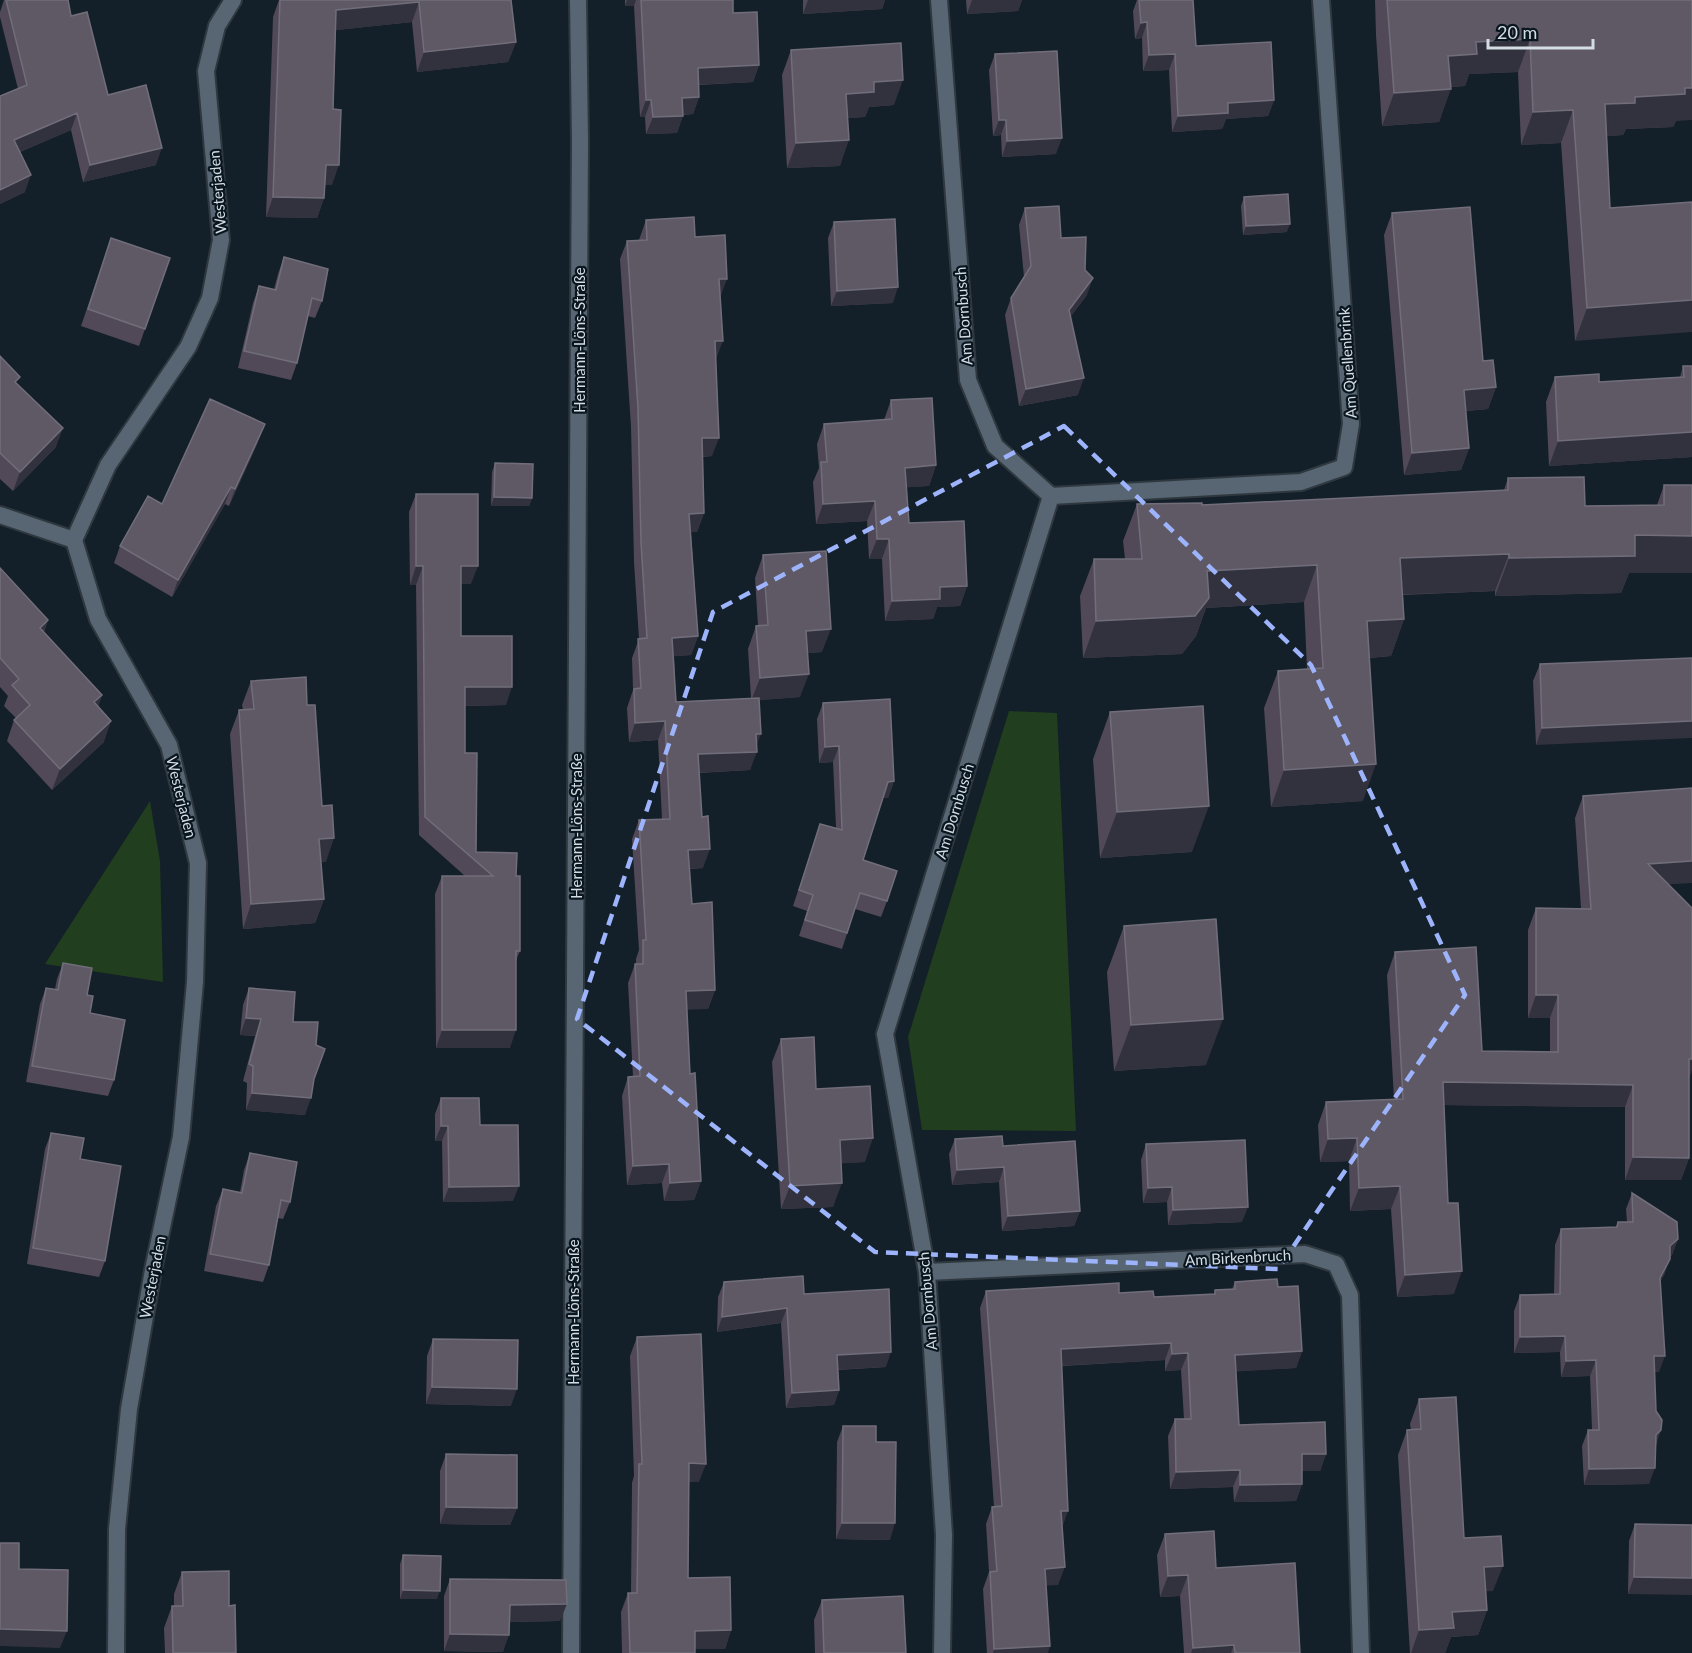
<svg xmlns="http://www.w3.org/2000/svg" width="1692" height="1653" font-family="Lato,sans-serif">
<style>
.green{fill:#213e1f}
.lines{fill:none;stroke-linecap:round;stroke-linejoin:round}
.minor-casing{stroke:#2f383f;stroke-width:20}
.minor{stroke:#576672;stroke-width:16}
.wall{fill:#514957}
.shaded-wall{fill:#32323e}
.building{fill:#5f5966;stroke:#716e7a;stroke-width:1.5}
.marked{fill:none;stroke:#9db4fd;stroke-width:4.5;stroke-dasharray:12 8;stroke-linejoin:round}
.labels{text-anchor:middle;dominant-baseline:central;stroke-width:4.5;stroke-linejoin:round;paint-order:stroke}
.street-label{font-size:15px;fill:#d4dde4;stroke:#0a161f}
</style>
<rect width="100%" height="100%" fill="#131f29"/>
<path class="green" d="M1009,711L1057,713L1076,1131L922,1130L908,1037Z
M150,801L160,861L163,982L45,964Z"/>
<g class="lines">
<g class="minor-casing">
<path id="minor" d="M939,0L968,380L995,446L1051,496L885,1034L927,1272L944,1535L942,1653
M1051,496L1301,482L1344,467L1351,424L1321,0
M0,515L74,540
M927,1272L1305,1254L1336,1264L1350,1295L1361,1653
M116,1653L117,1529L129,1409L153,1270L181,1137L195,982L198,863L169,745L98,619L74,540L108,465L188,347L210,298L221,240L206,71L217,26L233,0
M571,1653L580,141L578,0"/>
</g>
<use href="#minor" class="minor"/>
</g>
<path class="wall" d="M4,0H68L71,16L108,95L156,165L83,182L71,130L20,152L25,192L0,204V96L18,89L0,17V12Z
M279,0H511L516,42L508,62L417,72L412,22L336,30L333,109L332,185H325L324,198L317,218L266,217L273,17Z
M625,0H733V13L759,65L753,82L699,85V97L693,114L683,115L677,133L646,134L645,117H640L634,6H625Z
M803,0H885L882,9L803,14Z
M966,0H1022L1018,11L967,14Z
M1137,0H1193L1196,46L1274,100L1268,116L1226,119L1222,129L1172,132L1169,70L1143,71L1142,38L1135,39L1133,11Z
M1375,0H1692L1676,121L1673,127L1626,129L1623,135L1607,136L1610,208L1692,202L1575,341L1561,143L1521,145L1518,72L1469,74L1465,86L1451,87L1439,122L1382,126L1376,35Z
M791,50L894,105L869,107L865,117L847,118L840,166L787,168L782,75Z
M995,54L1056,154L1002,157L1001,135L993,136L989,70Z
M1244,197L1287,232L1243,235L1241,206Z
M1025,208L1061,238L1085,270L1087,295L1071,316L1078,395L1019,406L1005,315L1011,298L1024,277L1019,225Z
M1392,213L1483,361L1496,387L1488,409L1466,411L1469,448L1461,470L1404,475L1384,235Z
M646,220L695,237L720,298L716,359L712,456L703,457L704,513L697,532H691L698,636L691,655L674,656L676,702L751,698L748,649L756,626H758L755,578L763,555L822,652L807,653L800,697L759,700L757,745L750,770L699,773L703,868L690,869L692,904L715,990L708,1009H687L690,1074L701,1181L694,1200L664,1201L662,1183L627,1185L622,1096L628,1077H633L628,983L635,964H636V959L639,950L632,839L639,820L662,819L658,740L629,742L627,708L633,690L632,658L639,639L634,562L631,427L620,259L627,241L639,240Z
M834,222L893,303L831,306L828,238Z
M111,238L145,329L139,346L81,326Z
M284,257L322,301L315,318L308,316L297,363L291,380L238,368L253,303L259,286L274,289L278,274Z
M0,356L56,447L13,491L0,479Z
M1683,366L1692,457L1549,466L1546,402L1555,377L1599,382L1680,377Z
M891,400L936,465L929,486L906,487L909,523L967,586L960,606L937,607L933,619L885,621L882,559H869L867,521L816,524L813,482L819,468L817,444L824,424L884,420Z
M258,442L229,506L225,504L172,597L114,563L120,546L162,504Z
M495,463L532,498L529,506H491L492,472Z
M1508,478L1585,506L1657,505L1664,485H1692L1629,573L1621,593L1495,596V591L1403,595L1404,619L1391,656L1370,658L1363,801L1271,807L1264,708L1278,671L1307,669L1304,602L1206,608L1196,636L1182,654L1083,658L1080,596L1094,559H1125L1123,541L1137,504L1202,505L1504,490Z
M416,494L471,584H461V636L506,705L465,706V753L476,852L516,876L520,951L516,960L510,1048H436L435,894L442,876H465L419,835L416,585H410L409,512Z
M0,568L48,620L44,632L102,695L98,706L104,742L52,790L7,741L14,720L16,718L4,706L8,696L0,687Z
M1692,658L1536,745L1533,681L1540,664Z
M251,681L307,705L326,862H321L324,899L315,923L243,929L230,734L239,710H243L242,705Z
M823,703L894,781L888,798H883L863,860L887,901L881,917L855,909L842,949L799,936L807,911L793,906L820,824L836,828L833,762L819,763L817,719Z
M1110,712L1192,852L1100,858L1093,759Z
M1583,796L1668,884L1689,1079V1158L1681,1180H1625V1107L1444,1105L1448,1203L1454,1294L1397,1297L1391,1209L1350,1211L1349,1161L1320,1162L1318,1125L1326,1102L1394,1099L1387,975L1395,952L1482,1051L1550,1052V1018H1528V930L1536,908H1581L1575,818Z
M1124,926L1206,1065L1114,1071L1107,972Z
M63,963L87,995L90,1013L114,1080L108,1096L26,1082L40,1004L46,988L55,989L57,979Z
M249,988L293,1022L316,1045L314,1079L305,1115L246,1110L247,1083L243,1081L255,1036L240,1035L243,1005Z
M781,1039L816,1089L865,1162L841,1163L833,1207L781,1209L772,1062Z
M441,1098L480,1125L513,1201L443,1202L442,1141H435V1114Z
M51,1133L80,1159L105,1261L99,1277L27,1264L45,1149Z
M955,1139L1003,1146L1080,1211L1074,1226L1002,1231L999,1182L952,1185L949,1154Z
M1146,1144L1242,1222L1168,1225L1167,1202L1143,1203L1141,1160Z
M250,1153L290,1202L283,1219L278,1218L269,1265L263,1282L204,1271L216,1206L223,1189L240,1192L244,1170Z
M1632,1193L1678,1239L1672,1255L1670,1257L1664,1275L1660,1282L1659,1372H1654L1656,1446L1649,1484L1584,1485L1582,1446L1588,1430H1592L1590,1376L1561,1377L1560,1352L1514,1353V1311L1520,1295L1554,1294L1555,1245L1561,1229L1616,1227L1618,1222H1627L1626,1209Z
M724,1282L804,1294L886,1367L838,1370L839,1390L834,1405L786,1408L781,1323L717,1332L718,1297Z
M1235,1282L1278,1287L1302,1351L1296,1368L1236,1371L1239,1425L1326,1454L1320,1471H1302V1484L1296,1501L1234,1502L1233,1487L1170,1489L1168,1436L1175,1419H1184L1181,1370L1165,1371V1360L1062,1366V1528L1058,1585H1046L1048,1653H987L983,1589L989,1572L986,1524L992,1507H994L980,1308L986,1291L1119,1293L1154,1297L1214,1294L1215,1290L1232,1289Z
M637,1337L699,1482H689L688,1578L731,1630L725,1649H695V1653H622L621,1612L628,1593H631L632,1483L634,1476L630,1356Z
M433,1339L511,1406L426,1404L427,1356Z
M1419,1399L1464,1538L1493,1591H1486L1487,1610L1478,1635L1451,1637L1445,1653H1410L1398,1455L1407,1430H1411L1410,1424Z
M843,1426L876,1442L890,1540L836,1539L837,1442Z
M446,1454L517,1508L510,1525L440,1524V1471Z
M1635,1524L1692,1525L1628,1594L1629,1541Z
M1165,1534L1216,1568L1300,1653H1184L1180,1596L1160,1597L1157,1555Z
M403,1555L437,1599H400V1564Z
M182,1572L229,1606L236,1653H165L164,1628L172,1606H174V1594Z
M450,1579L560,1621L509,1622L503,1652L444,1651V1596Z
M822,1600L906,1653H815L814,1620Z"/>
<path class="shaded-wall" d="M627,0H636L634,6H625Z
M808,0H885L882,9L803,14Z
M972,0H1022L1018,11L967,14Z
M419,2L412,22L329,31L336,10Z
M1147,22L1142,38L1135,39L1141,23Z
M1530,39L1518,72L1469,74L1465,86L1436,88L1448,56L1476,42Z
M516,42L508,62L417,72L424,52Z
M1175,54L1169,70L1143,71L1149,55Z
M759,65L753,82L692,85L698,68Z
M903,80L894,105L869,107L865,117L837,119L846,94L874,82Z
M1685,88H1692V120L1676,121L1673,127L1626,129L1623,135L1593,137L1605,104L1635,97Z
M1451,89L1439,122L1382,126L1394,93Z
M699,97L693,114L676,115L682,98Z
M646,100H651L645,117H640Z
M1274,100L1268,116L1226,119L1222,129L1172,132L1178,116L1228,103Z
M1573,110L1561,143L1521,145L1533,112Z
M77,113L71,130L8,157L14,140Z
M683,116L677,133L646,134L653,117Z
M999,120H1006L1001,135L993,136Z
M1062,138L1056,154L1002,157L1007,141Z
M849,140L840,166L787,168L796,143Z
M162,148L156,165L83,182L90,165Z
M326,165H339L332,185H318Z
M31,175L25,192L0,204V190Z
M273,197L324,198L317,218L266,217Z
M1290,224L1287,232L1243,235L1246,226Z
M1093,278L1087,295L1063,327L1069,310Z
M719,279H727L720,298Z
M898,287L893,303L831,306L837,291Z
M1692,300V332L1575,341L1587,308Z
M715,341H723L716,359Z
M1084,378L1078,395L1019,406L1026,389Z
M1496,387L1488,409L1456,412L1464,390Z
M265,424L258,442L229,506L235,489Z
M63,428L56,447L13,491L20,472Z
M1692,432V457L1549,466L1558,441Z
M702,438H719L712,456L695,457Z
M1469,448L1461,470L1404,475L1412,453Z
M936,465L929,486L898,488L905,468Z
M231,487L225,504L172,597L178,580Z
M494,497L532,498L529,506H491Z
M875,501L867,521L816,524L823,504Z
M704,513L697,532L682,533L689,514Z
M1635,535L1692,536V573H1629L1621,593L1495,596L1509,558Z
M877,539H889L882,559H869Z
M1509,554L1495,591L1386,595L1400,558Z
M1317,565L1304,602L1206,608L1196,636L1182,654L1083,658L1096,621L1207,571Z
M416,566H423L416,585H410Z
M461,566H478L471,584H454Z
M967,586L960,606L937,607L933,619L885,621L892,601L940,587Z
M1404,619L1391,656L1354,659L1367,621Z
M48,620L40,641V628Z
M831,629L822,652L797,654L806,631Z
M698,636L691,655L666,657L672,638Z
M809,674L800,697L751,701L760,678Z
M465,687H512L506,705L458,706Z
M102,695L95,716L94,702Z
M111,721L104,742L52,790L60,769Z
M665,721L658,740L629,742L635,723Z
M1692,721V738L1536,745L1542,728Z
M756,734H761L754,752H757L750,770L692,773L698,754Z
M839,746L833,762L819,763L825,747Z
M1376,764L1363,801L1271,807L1284,770Z
M894,781L888,798H882L888,782Z
M1209,806L1192,852L1100,858L1117,812Z
M334,838L326,862L310,863L319,839Z
M710,849L703,868L682,869L688,850Z
M1692,861V883L1640,886L1648,864Z
M324,899L315,923L243,929L251,904Z
M715,990L708,1009L680,1010L686,991Z
M1536,995H1558L1550,1018H1528Z
M246,1018L261,1019L255,1036L240,1035Z
M1223,1019L1206,1065L1114,1071L1131,1025Z
M442,1030H516L510,1048H436Z
M1689,1059H1692V1070L1688,1082Z
M1443,1082L1633,1085L1625,1107L1435,1105Z
M252,1093L311,1098L305,1115L246,1110Z
M441,1126H448L442,1141H435Z
M873,1138L865,1162L831,1164L840,1140Z
M1357,1138L1349,1161L1320,1162L1328,1139Z
M1633,1157L1689,1158L1681,1180H1625Z
M669,1164L662,1183L627,1185L633,1166Z
M1004,1167L999,1182L952,1185L957,1170Z
M701,1181L694,1200L664,1201L670,1183Z
M842,1183L833,1207L781,1209L790,1186Z
M519,1186L513,1201L443,1202L449,1187Z
M1400,1186L1391,1209L1350,1211L1359,1188Z
M1172,1187L1167,1202L1143,1203L1148,1188Z
M1248,1207L1242,1222L1168,1225L1173,1210Z
M1080,1211L1074,1226L1002,1231L1008,1216Z
M1678,1239L1672,1255L1664,1262L1670,1246Z
M1670,1259L1664,1275L1654,1294L1660,1278Z
M1462,1271L1454,1294L1397,1297L1405,1275Z
M787,1308L781,1323L717,1332L722,1317Z
M1565,1336L1560,1352L1514,1353L1520,1337Z
M1171,1343L1165,1360L1055,1366L1061,1349Z
M1302,1351L1296,1368L1229,1372L1235,1355Z
M891,1352L886,1367L832,1370L837,1355Z
M1188,1353L1181,1370L1165,1371L1172,1354Z
M1654,1356H1665L1659,1372H1648Z
M1596,1360L1590,1376L1561,1377L1566,1361Z
M432,1387L517,1389L511,1406L426,1404Z
M839,1390L834,1405L786,1408L792,1393Z
M1661,1430L1656,1446V1435Z
M1302,1454H1326L1320,1471H1296Z
M689,1463L706,1464L699,1482H682Z
M1655,1468L1649,1484L1584,1485L1589,1469Z
M1240,1470L1233,1487L1170,1489L1176,1472Z
M1302,1484L1296,1501L1234,1502L1240,1485Z
M446,1507L517,1508L510,1525L440,1524Z
M1061,1511H1068L1062,1528Z
M842,1523H895L890,1540L836,1539Z
M1503,1566L1493,1591L1475,1592L1484,1567Z
M1065,1567L1058,1585L1039,1586L1045,1569Z
M1188,1575L1180,1596L1160,1597L1168,1576Z
M1634,1577L1692,1578V1595L1628,1594Z
M403,1590L440,1591L437,1599H400Z
M567,1604L560,1621L504,1622L510,1605Z
M1487,1610L1478,1635L1451,1637L1445,1653H1411L1419,1630L1452,1612Z
M0,1629L67,1631L60,1648L0,1646Z
M731,1630L725,1649H688L695,1631Z
M450,1634L509,1635L503,1652L444,1651Z
M1234,1645L1231,1653H1191L1193,1648Z
M1050,1646L1048,1653H993L994,1649Z"/>
<path class="building" d="M6,0H68L71,16L87,12L108,95L146,85L162,148L90,165L77,113L14,140L31,175L0,190V96L27,85Z
M280,0H511L516,42L424,52L419,2L336,10L333,109L341,110L339,165H326L324,198L273,197Z
M641,0H733V13L757,12L759,65L698,68L699,97L682,98L683,116L653,117L651,100H646Z
M1139,0H1193L1196,46L1271,42L1274,100L1228,103V113L1178,116L1175,54L1149,55L1147,22L1141,23Z
M1387,0H1692V88H1685V94L1635,97V103L1605,104L1610,208L1692,202V300L1587,308L1573,110L1533,112L1530,39L1476,42L1477,54L1448,56L1451,89L1394,93Z
M901,43L903,80L874,82V92L846,94L849,140L796,143L791,50Z
M1057,51L1062,138L1007,141L1006,120H999L995,54Z
M1288,194L1290,224L1246,226L1244,197Z
M1059,206L1061,238L1086,237L1085,270L1093,278L1069,310L1084,378L1026,389L1011,298L1031,266L1025,208Z
M1470,207L1483,361L1493,360L1496,387L1464,390L1469,448L1412,453L1392,213Z
M694,217L695,237L725,235L727,279H719L723,341H715L719,438H702L704,513L689,514L698,636L672,638L676,702L759,698L761,734H756L757,752L698,754L702,817L708,816L710,849L688,850L692,904L712,902L715,990L686,991L690,1074L695,1073L701,1181L670,1183L669,1164L633,1166L628,1077L640,1076L635,964H643V940H646L639,820L670,819L665,721L635,723L634,689L641,688L638,639L647,638L641,543L638,408L627,241L647,240L646,220Z
M895,219L898,287L837,291L834,222Z
M111,238L170,258L145,329L88,309Z
M284,257L328,269L322,301L312,298L297,363L244,351L259,286L276,290Z
M0,356L20,377L15,382L63,428L20,472L0,453Z
M1683,366H1692V432L1558,441L1555,377L1599,374V382L1684,377Z
M932,398L936,465L905,468L909,523L964,521L967,586L940,587V599L892,601L889,539H877L875,501L823,504L821,462H827L824,424L892,419L891,400Z
M210,399L265,424L235,489L231,487L178,580L120,546L148,496L162,504Z
M495,463L533,464L532,498L494,497Z
M1584,477L1585,506L1664,505V485H1692V536L1635,535V556L1509,558V554L1400,558L1404,619L1367,621L1376,764L1284,770L1278,671L1323,668L1317,565L1207,571L1209,598L1195,616L1096,621L1094,559H1142L1137,504L1202,503V505L1508,490V478Z
M416,494H478V566H461V636H512V687H465V753H477L476,852L517,853L516,876H520V951H516V1030H442V876H493L425,817L423,566H416Z
M826,551L831,629L806,631L809,674L760,678L756,626L768,625L763,555Z
M0,568L48,620L40,628L102,695L94,702L111,721L60,769L14,720L30,705L12,685L19,679L0,658Z
M1692,658V721L1542,728L1540,664Z
M306,677L307,705H315L322,806L332,805L334,838L319,839L324,899L251,904L239,710L254,709L251,681Z
M890,699L894,781L888,782L863,860L897,871L887,901L860,893L847,933L805,920L813,895L799,890L820,824L842,830L839,746L825,747L823,703Z
M1203,706L1209,806L1117,812L1110,712Z
M1692,788V861L1648,864L1692,908V1059H1689V1158L1633,1157V1085L1443,1082L1448,1203H1458L1462,1271L1405,1275L1400,1186L1359,1188L1357,1138L1328,1139L1326,1102L1403,1099L1395,952L1476,947L1482,1051L1558,1052V995H1536V908L1591,909L1583,796Z
M1216,919L1223,1019L1131,1025L1124,926Z
M63,963L92,968L87,995L93,996L90,1013L125,1020L114,1080L32,1066L46,988L58,990Z
M249,988L295,992L293,1022H318L316,1045L325,1049L314,1079L311,1098L252,1093L253,1066L249,1064L261,1019L246,1018Z
M814,1037L816,1089L870,1086L873,1138L840,1140L842,1183L790,1186L781,1039Z
M441,1098H479L480,1125H518L519,1186L449,1187L448,1126H441Z
M51,1133L84,1138L80,1159L121,1166L105,1261L33,1248Z
M1002,1136L1003,1146L1075,1141L1080,1211L1008,1216L1004,1167L957,1170L955,1139Z
M1245,1140L1248,1207L1173,1210L1172,1187L1148,1188L1146,1144Z
M250,1153L297,1162L290,1202L281,1200L269,1265L210,1254L223,1189L242,1193Z
M1632,1193L1677,1222L1678,1239L1670,1246V1259L1660,1278L1665,1356H1654L1656,1411L1662,1420L1661,1430L1656,1435L1655,1468L1589,1469L1588,1430H1599L1596,1360L1566,1361L1565,1336L1520,1337V1295L1560,1294L1561,1229L1617,1227L1618,1222H1633Z
M803,1276L804,1294L889,1289L891,1352L837,1355L839,1390L792,1393L787,1308L722,1317L724,1282Z
M1277,1279L1278,1287L1298,1286L1302,1351L1235,1355L1239,1425L1325,1422L1326,1454H1302V1484L1240,1485V1470L1176,1472L1175,1419H1191L1188,1353L1172,1354L1171,1343L1061,1349L1068,1511H1061L1065,1567L1045,1569L1050,1646L994,1649L990,1572L997,1571L992,1507L1002,1506L986,1291L1119,1283V1293L1153,1291L1154,1297L1215,1294V1290L1235,1289V1282Z
M701,1334L706,1464L689,1463L688,1578L730,1577L731,1630L695,1631V1653H630L628,1593H637L639,1464H642L637,1337Z
M433,1339L518,1340L517,1389L432,1387Z
M1456,1397L1464,1538L1501,1536L1503,1566L1484,1567L1487,1610L1452,1612L1454,1628L1419,1630L1407,1430L1421,1429L1419,1399Z
M843,1426H876V1442H896L895,1523H842Z
M446,1454L517,1455V1508L446,1507Z
M1635,1524L1692,1525V1578L1634,1577Z
M1214,1531L1216,1568L1295,1563L1300,1653H1235L1234,1645L1193,1648L1188,1575L1168,1576L1165,1534Z
M0,1543H19V1569L68,1570L67,1631L0,1629Z
M403,1555L441,1556L440,1591L403,1590Z
M229,1571V1606L235,1605L236,1653H173L172,1606H183L182,1572Z
M450,1579L566,1580L567,1604L510,1605L509,1635L450,1634Z
M903,1596L906,1653H824L822,1600Z"/>
<path class="marked" d="M1064,426L1311,665L1465,995L1278,1269L875,1252L577,1019L713,612Z"/>
<g class="labels">
<g class="street-label">
<text transform="translate(217 192) rotate(-95)">Westerjaden</text>
<text transform="translate(963 316) rotate(-94)">Am Dornbusch</text>
<text transform="translate(579 340) rotate(-90)">Hermann-Löns-Straße</text>
<text transform="translate(1347 363) rotate(-94)">Am Quellenbrink</text>
<text transform="translate(182 797) rotate(76)">Westerjaden</text>
<text transform="translate(954 811) rotate(-73)">Am Dornbusch</text>
<text transform="translate(576 826) rotate(-90)">Hermann-Löns-Straße</text>
<text transform="translate(1238 1257) rotate(-3)">Am Birkenbruch</text>
<text transform="translate(152 1277) rotate(-79)">Westerjaden</text>
<text transform="translate(927 1301) rotate(-95)">Am Dornbusch</text>
<text transform="translate(573 1312) rotate(-90)">Hermann-Löns-Straße</text>
</g>
</g>
<path d="M1488 39v9h105v-9" fill="none" stroke="#d4dde4" stroke-width="3"/>
<text x="1497" y="39" font-size="18" fill="#d4dde4" stroke="#0a161f" stroke-width="4.5" paint-order="stroke">20 m</text>
</svg>
